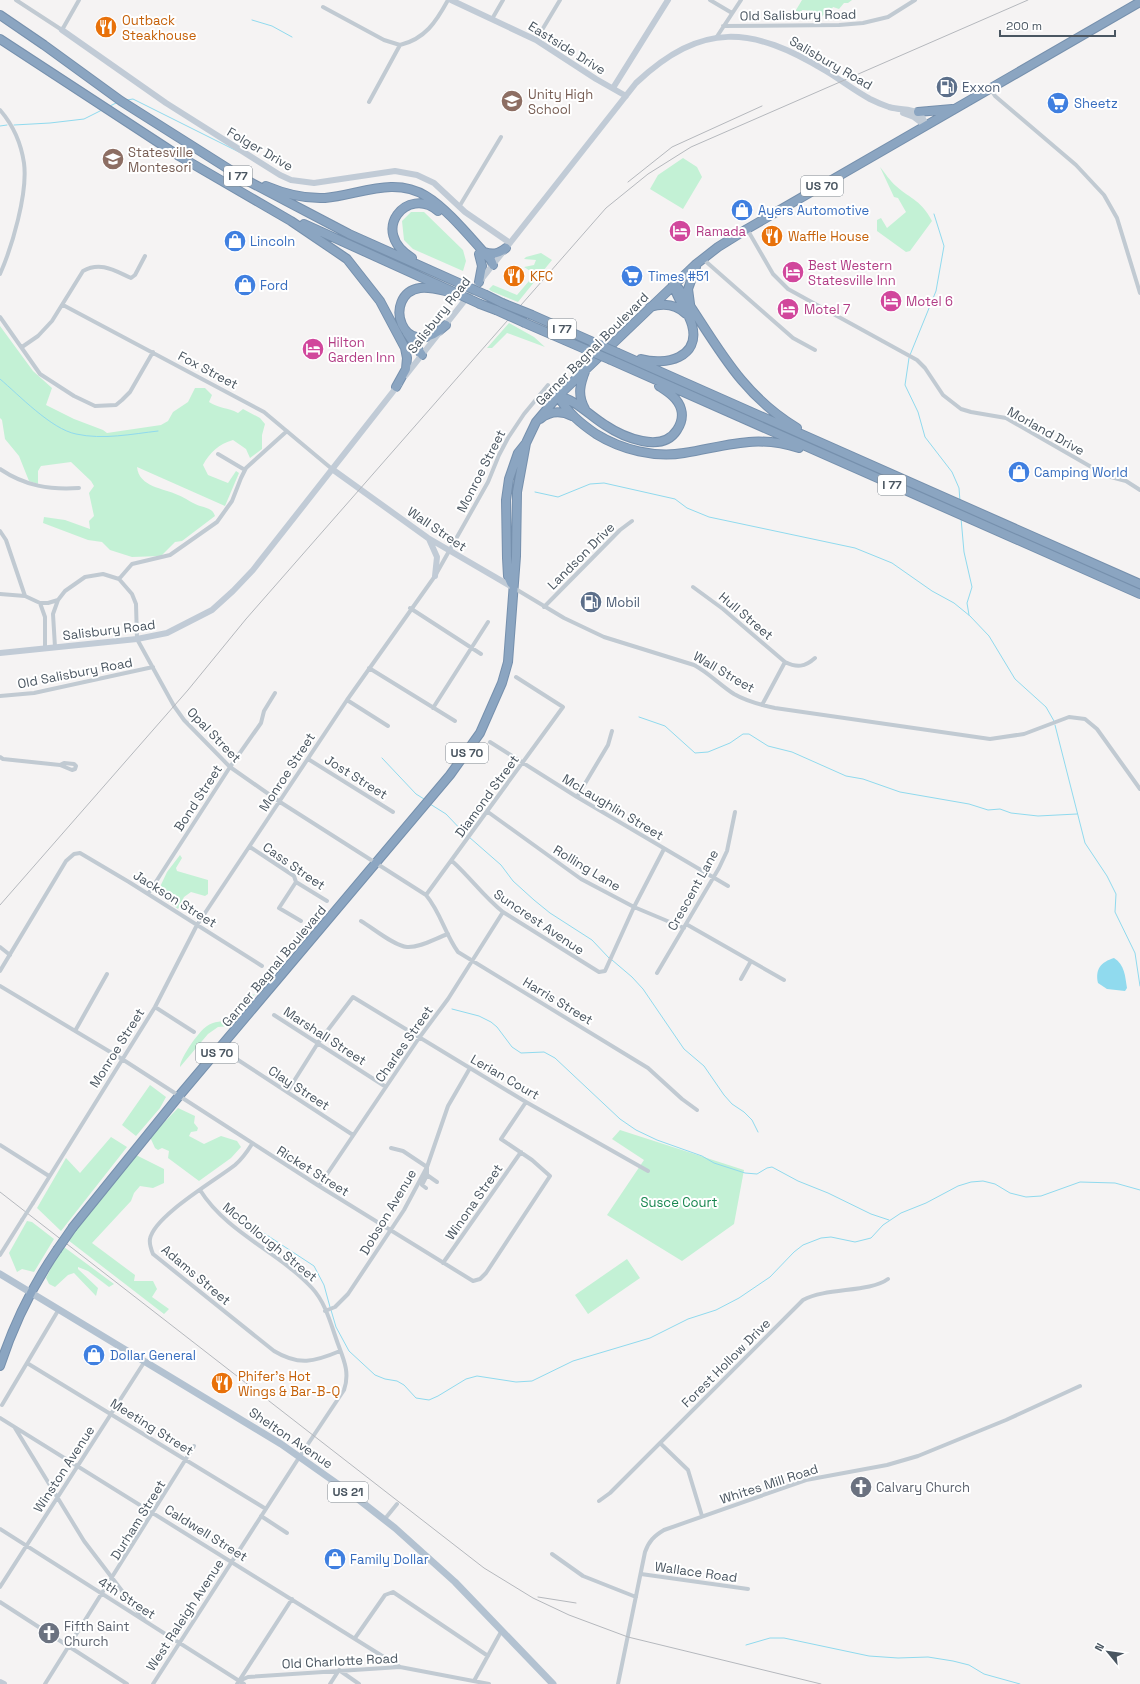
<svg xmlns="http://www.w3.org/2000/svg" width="1140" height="1684" font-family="'Space Grotesk',sans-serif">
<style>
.green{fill:#c3f1d5}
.water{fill:#90daee}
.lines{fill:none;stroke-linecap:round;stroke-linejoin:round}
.stream{stroke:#90daee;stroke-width:1}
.highway-casing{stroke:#7690ad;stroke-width:10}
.street{stroke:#c1cad2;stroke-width:4}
.secondary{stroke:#c1cbd6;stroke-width:6}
.primary{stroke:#b3c2d1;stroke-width:7}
.highway{stroke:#8ba5c1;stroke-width:8}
.rail{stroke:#b5b8bd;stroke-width:1}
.highway-bridge-casing{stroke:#7690ad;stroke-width:10;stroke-linecap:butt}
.street-bridge{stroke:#c1cad2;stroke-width:4}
.highway-bridge{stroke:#8ba5c1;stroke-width:8}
.labels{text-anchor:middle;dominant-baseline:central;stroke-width:4;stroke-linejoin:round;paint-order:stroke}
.shield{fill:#fff;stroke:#808990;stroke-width:1}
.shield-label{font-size:12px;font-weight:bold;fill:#4a5661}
.street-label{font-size:13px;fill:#4a5661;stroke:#fff}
.food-label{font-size:13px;fill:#c56008;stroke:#fff;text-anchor:start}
.service-label{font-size:13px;fill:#4e5e75;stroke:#fff;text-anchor:start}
.education-label{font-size:13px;fill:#785e54;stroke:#fff;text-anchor:start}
.shop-label{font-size:13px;fill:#366cbe;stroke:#fff;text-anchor:start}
.hotel-label{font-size:13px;fill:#b23c85;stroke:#fff;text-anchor:start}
.park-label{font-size:13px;fill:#17864f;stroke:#fff}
.worship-label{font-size:13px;fill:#5b616d;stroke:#fff;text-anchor:start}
</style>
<rect width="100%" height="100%" fill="#f5f3f3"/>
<path class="green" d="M802,0H852L848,3H844L839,9L833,7L828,15H823L819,23L814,20L815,11L802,10L799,20L795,18L796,10Z
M683,158L697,167L702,177L683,209L650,189L658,175Z
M880,167C885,173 890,181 896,186C912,200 921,200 932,221L910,251L906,252L877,231V220L881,218L887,228L906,212L898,198L894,197Z
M411,212H424L463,250L466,261L463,271L413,249L404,240L402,221Z
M541,253L552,260L518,302L491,291L489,289L493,285L517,295L535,274L524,267L534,265L536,260L524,259L526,257Z
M509,323L534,337L545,347L507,333L492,348H487Z
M0,326L33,371L52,388L46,405L74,419L103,430L107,433L161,425L168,421L173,412L188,402L195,388H205L212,395L209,402C220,409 227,407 238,413L243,409L260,418L265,424L262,435V449L250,458L246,449L233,440C219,444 210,452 203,465L208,475L228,483L236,471L239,473L225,506L137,467C139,487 163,488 178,495C186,498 193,504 200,506C207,508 213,509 215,516L182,541L175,542L161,556L132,557L110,550L102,542L88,540L43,523L44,517L65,520L90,529L89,521L94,516L89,493L94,486L91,481L71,462L41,466L38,471V484L29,481L19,456L5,439L2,420L0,418Z
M180,855L182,858L176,868L177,871L208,880V894L205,896L191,892L184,897L178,909L165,899L159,889L167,872Z
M255,994L230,1026L218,1027L208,1034L180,1067C180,1058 199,1031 207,1026C213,1021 224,1022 231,1018C239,1012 245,1003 252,995Z
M150,1085L166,1097L160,1108L136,1136L122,1125Z
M178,1108L195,1116L194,1123L198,1128L197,1131L191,1132L189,1136L204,1144L221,1136L237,1141L241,1147L231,1158L199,1181L168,1158L169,1151L162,1148L158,1150L155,1148L150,1137Z
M620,1130L744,1170L734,1224L682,1261L607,1215L644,1160L612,1139Z
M111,1137L127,1147L61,1231L37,1208L66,1158L80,1173Z
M134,1154L164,1169V1183L153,1188L140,1186L134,1193L131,1201L92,1243L135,1275L134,1281H153L157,1289L152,1297L169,1309L164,1314L68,1240Z
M27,1221L32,1222L54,1239L34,1272L22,1269L17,1272L9,1253Z
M64,1247L114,1284L109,1287L88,1271L78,1267V1269L98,1288L96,1296L74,1273L68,1275L55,1287L49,1284L46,1278L56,1258Z
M627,1259L640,1278L588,1314L575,1295Z"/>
<path class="water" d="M1114,958C1125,965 1125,976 1127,988L1125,991L1107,989L1098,983C1095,969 1101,962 1114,958Z"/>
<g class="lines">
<path class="stream" d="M252,20L272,26L292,37
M127,100L133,99L239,152
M110,106L118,102
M14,125L50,123L84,119L102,110
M0,126L7,125
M910,355L936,291L944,246L934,214
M909,358L905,385L918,412L925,437L952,472L959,488L960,501
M0,379C19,395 51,429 76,434C103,440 132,434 158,431
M535,492L558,497L590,484L604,483L675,499L687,508L709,517L855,548L892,563L932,591L954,603L970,616L989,636L1015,679L1046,707L1054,721
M961,518L964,552L972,587L967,603L969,615
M639,717L665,726L695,753L708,752L730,743L743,734H749L768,746L792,752L846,776L863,779L900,792L969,804L988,810L1000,809L1011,813L1038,816L1077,814
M1055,725L1085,843L1107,876L1116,894L1115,912L1135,953L1140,986
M382,758L416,794L424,799
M430,804L446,814L466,835
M469,837L501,865L513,881L534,900L550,913L592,940L609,958
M612,960L632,977L643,989L684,1049L704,1066L724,1095L732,1104L744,1112L752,1120L758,1132
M452,1009L479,1016L491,1022L497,1027L512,1047L521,1053L544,1052L555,1058L620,1119L636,1130L657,1140L702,1156L714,1163L745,1173L757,1174L767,1168L772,1167L798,1181L828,1193L871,1214L889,1220
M250,1224L314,1266L324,1285L330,1307
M331,1310L336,1327L349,1351L375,1375L385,1379L397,1381L404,1385L416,1398L429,1400L438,1396L466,1379L477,1376L516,1382L532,1381L573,1361L650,1338L688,1319L716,1310L739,1298L770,1277L794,1252L803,1245L821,1238L831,1237L855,1242L871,1238L883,1225L901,1213L926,1203L958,1186L971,1182L983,1181L995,1184L1010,1193L1026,1197L1041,1196L1080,1182L1115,1183L1140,1190
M746,1645L770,1638H784L869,1656L898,1658L928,1657L953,1661L969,1665L984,1674L1020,1684"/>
<g class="highway-casing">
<path id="highway" d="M0,15L44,45L121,101L246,180L349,234L461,284
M0,39L179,156L291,221L347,259L380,301L405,348L407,358L406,369L396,387
M918,112L952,109
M266,186C285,194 304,199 325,198C359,195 394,176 426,196C448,209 473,241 491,260L493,265
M304,224L456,293
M484,252C493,255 498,254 506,248
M479,254L482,266L479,282
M412,258C368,231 408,185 438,211
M673,285L679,289C716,343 739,393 797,428
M445,291C437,289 428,287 420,288C381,294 402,366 446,325
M486,295L502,303
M480,304L496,310
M690,304L688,289L696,267
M650,307C663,303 676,304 686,314
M532,315L593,342
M525,323L585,349
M407,333L422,355
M618,353L1140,584
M641,359C665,366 701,358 692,325C689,313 680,303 676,292
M611,360L1140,594
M558,396C568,413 580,423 596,434C622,450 655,458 684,453C727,446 755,434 799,448
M558,396C576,400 589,415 605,425C623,437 662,454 677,430C681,424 683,416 681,409C678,398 668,392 659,386
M585,409C577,395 580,384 586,369
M540,419C550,411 560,410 572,416
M511,583L508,576L507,558L506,500L509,479L518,453L526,443L536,422L558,396L695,265L718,247L747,229L1140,2
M73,1227L179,1096L450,775L480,733L502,683L508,662L516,556L517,492L526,443
M0,1366C13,1326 33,1285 57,1250"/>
</g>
<path class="street" d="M16,0L62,30L79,0
M710,0L732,13
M323,7L384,40L400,45
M492,19L503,0
M723,26L839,25L863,23L888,17L915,0
M716,38L741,0
M536,40L560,0
M990,88L995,96L1076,165L1104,195L1117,218L1140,293
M369,102L400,45C425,39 436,22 448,0
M0,110C13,125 21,143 24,163C28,193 12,247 0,274
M459,207L501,137
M747,229L773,274L788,289L917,360L925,368L943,395L961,409L971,412L1006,418L1107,476L1126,481L1140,490
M703,259L793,338L815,350
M63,305L264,412L332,469
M0,317L40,374L74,396L95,406L116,405L122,400L130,392L153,352
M22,347L38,336L52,321L83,271C101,261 115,271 131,278L135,275L145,256
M218,454L245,470
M0,469C25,486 50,490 79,488
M0,531L6,540L25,596
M119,579L132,564L170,555L217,522L232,501L241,478L246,468L287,431
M693,587L723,609L785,662C797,668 805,667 815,658
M514,588L564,618L604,637L694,665C709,673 720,685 734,694C746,701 761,705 775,708L990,739L1024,734L1069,717L1085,719L1097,729L1140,789
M0,594L25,596L40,603H48L58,600L65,591L85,577L103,574L119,579L132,594L136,604L137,639L174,706L184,720L230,767L280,802L426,895C441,913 445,934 458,952L648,1068L682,1099L697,1110
M40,603L45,617V648
M544,607L620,530L632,521
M410,608L481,654
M55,647L53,614L58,600
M369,668L455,721
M0,696L34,693L153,667
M347,700L388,726
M762,705L785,662
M433,708L488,622
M490,742L577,797L728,886
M0,757L3,759L60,765
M308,759L393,812
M64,763L74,764L76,766L75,769L72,770L60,765Z
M577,797L608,745L612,731
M488,812L581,879L634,907L684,928
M250,847L294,876L296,882L327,901
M452,861C470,877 484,897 503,912L599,972L605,971L634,907L664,849
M296,882L279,908L301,921
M148,894L230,767L261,723L264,711L275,693
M426,895L563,707L516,677
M361,921C373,928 394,946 407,947C420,948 436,938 448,934
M686,924L784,980
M0,947L10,955
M0,971L66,861L74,854L80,853L129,882L262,966
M657,973L719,868L727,851L735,812
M741,979L751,961
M0,986L122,1059L319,1186L473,1281L480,1279L486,1273L550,1176L532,1160L501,1139L526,1102
M155,1007L194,1032
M274,1015L386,1087
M75,1031L107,974
M235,1058L353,1135
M287,1092L318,1043L353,997L526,1102L648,1171
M252,1144C247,1152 242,1159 235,1165C216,1180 154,1216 150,1239C149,1244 151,1249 153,1254L274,1351C299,1366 314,1362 340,1351
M0,1145L49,1176
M391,1148L403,1151L427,1167V1175L437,1182
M319,1186L419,1038L448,999L503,912
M426,1188L422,1185L427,1175
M33,1203L155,1007L197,925L347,700L435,576L488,482L499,455L508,438L524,414L548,385
M0,1255L22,1220
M443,1263L521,1152
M325,1311L335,1307L348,1294L404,1210L427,1167L448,1106L470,1068
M27,1363L266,1509
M2,1405L59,1309
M0,1418L400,1667
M15,1428L84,1541L145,1621
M660,1443L688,1470L702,1516
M599,1501L610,1493L803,1300C827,1287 869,1293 888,1279
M261,1516L287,1533
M384,1520L397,1504
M0,1529L244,1684
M552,1554L583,1576L636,1597
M641,1574L748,1589
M0,1587L145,1361
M0,1602L127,1684
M355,1638L385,1595L393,1592L488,1656
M239,1681L248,1677L400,1667L489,1684
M474,1681L502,1630
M45,1684L194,1446
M153,1684L300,1456L344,1390C350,1373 344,1360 338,1344C331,1325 326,1303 312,1288C279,1252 227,1233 200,1190
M237,1684L292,1599
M330,1684L339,1670L359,1684
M618,1684L645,1552C649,1541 654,1536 664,1530L806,1480L887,1465L918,1456L1006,1420L1080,1386"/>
<path class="secondary" d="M451,0L536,40L596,79L626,96
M62,30L166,103L280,175L291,180L314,183L395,171L417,175L434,183L465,212L510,243
M613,88L668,0
M903,113L914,117L926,126
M406,375L636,83C702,21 752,26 826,71C841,80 855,91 870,99C876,102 883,105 889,107C906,112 920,105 926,126
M332,469L428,538L512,587
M429,539L437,557L435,576
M0,653L137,639L167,633L212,610L233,591L253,570L399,384
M0,1682L4,1684"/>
<path class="primary" d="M0,1274L281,1444L349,1492L395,1528L455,1582L553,1684"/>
<use href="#highway" class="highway"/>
<path class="rail" d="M628,182L672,147L762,106
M0,905L188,690L246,619L606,208L648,174L691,147L1028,0
M0,1192L484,1568L533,1598L569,1615L628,1637L821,1684
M538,1597L576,1603"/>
<g class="highway-bridge-casing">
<path id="highway-bridge" d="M461,284L486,295
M456,293L480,304
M502,303L532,315
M496,310L525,323
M593,342L618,353
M585,349L611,360
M57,1250L73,1227"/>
</g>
<path class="street-bridge" d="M22,1220L33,1203"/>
<use href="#highway-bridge" class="highway-bridge"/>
</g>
<defs>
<g id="restaurant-disc" transform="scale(1.15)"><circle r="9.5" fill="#e8710a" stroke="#fff"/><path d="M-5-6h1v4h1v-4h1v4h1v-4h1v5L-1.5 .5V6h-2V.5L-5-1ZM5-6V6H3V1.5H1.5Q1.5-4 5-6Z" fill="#fff"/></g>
<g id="fuel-disc" transform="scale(1.15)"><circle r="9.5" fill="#5c6f8a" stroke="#fff"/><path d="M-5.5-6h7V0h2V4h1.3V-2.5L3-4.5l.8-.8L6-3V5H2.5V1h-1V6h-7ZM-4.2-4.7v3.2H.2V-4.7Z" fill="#fff"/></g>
<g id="school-disc" transform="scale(1.15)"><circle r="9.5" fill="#8d6e63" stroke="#fff"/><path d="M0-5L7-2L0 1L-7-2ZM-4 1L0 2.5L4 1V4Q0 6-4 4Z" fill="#fff"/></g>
<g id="supermarket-disc" transform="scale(1.15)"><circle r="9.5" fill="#3f7fe0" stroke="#fff"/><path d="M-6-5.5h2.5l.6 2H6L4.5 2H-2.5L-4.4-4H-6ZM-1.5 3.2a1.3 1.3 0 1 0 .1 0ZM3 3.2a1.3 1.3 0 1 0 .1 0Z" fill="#fff"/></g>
<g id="shop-disc" transform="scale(1.15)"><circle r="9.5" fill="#3f7fe0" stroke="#fff"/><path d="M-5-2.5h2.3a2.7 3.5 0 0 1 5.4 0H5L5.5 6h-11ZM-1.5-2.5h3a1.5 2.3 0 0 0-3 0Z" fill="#fff"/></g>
<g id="hotel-disc" transform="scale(1.15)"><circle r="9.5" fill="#d1479c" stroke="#fff"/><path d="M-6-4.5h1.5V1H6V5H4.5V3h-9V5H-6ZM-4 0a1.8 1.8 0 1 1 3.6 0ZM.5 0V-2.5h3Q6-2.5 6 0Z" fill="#fff"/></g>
<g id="church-disc" transform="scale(1.15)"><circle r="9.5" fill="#6b7280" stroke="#fff"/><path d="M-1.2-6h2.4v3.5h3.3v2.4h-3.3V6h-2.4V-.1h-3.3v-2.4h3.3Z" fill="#fff"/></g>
</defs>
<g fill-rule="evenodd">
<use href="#restaurant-disc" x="106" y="27"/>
<use href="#fuel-disc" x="947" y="87"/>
<use href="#school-disc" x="512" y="101"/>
<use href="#supermarket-disc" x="1058" y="103"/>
<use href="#school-disc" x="113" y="159"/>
<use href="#shop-disc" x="742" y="210"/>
<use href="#hotel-disc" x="680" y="231"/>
<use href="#restaurant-disc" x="772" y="236"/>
<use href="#shop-disc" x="235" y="241"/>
<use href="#hotel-disc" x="793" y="272"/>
<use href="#restaurant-disc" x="514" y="276"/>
<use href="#supermarket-disc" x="632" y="276"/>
<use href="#shop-disc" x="245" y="285"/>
<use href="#hotel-disc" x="891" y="301"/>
<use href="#hotel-disc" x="788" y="309"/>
<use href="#hotel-disc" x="313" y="349"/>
<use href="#shop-disc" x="1019" y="472"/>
<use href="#fuel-disc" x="591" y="602"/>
<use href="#shop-disc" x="94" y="1355"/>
<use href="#restaurant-disc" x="222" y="1383"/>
<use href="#church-disc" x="861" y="1487"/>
<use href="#shop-disc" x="335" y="1559"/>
<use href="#church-disc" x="49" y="1633"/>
</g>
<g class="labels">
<g class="shield">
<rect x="224" y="166" width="28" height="20" rx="3"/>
<rect x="801" y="176" width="42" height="20" rx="3"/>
<rect x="548" y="319" width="28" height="20" rx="3"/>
<rect x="878" y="475" width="28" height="20" rx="3"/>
<rect x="446" y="743" width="42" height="20" rx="3"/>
<rect x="196" y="1043" width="42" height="20" rx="3"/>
<rect x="328" y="1482" width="40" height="20" rx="3"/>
</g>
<g class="shield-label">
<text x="238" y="176">I 77</text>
<text x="822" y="186">US 70</text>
<text x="562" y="329">I 77</text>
<text x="892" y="485">I 77</text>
<text x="467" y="753">US 70</text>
<text x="217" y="1053">US 70</text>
<text x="348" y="1492">US 21</text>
</g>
<g class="street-label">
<text transform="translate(798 15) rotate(-1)">Old Salisbury Road</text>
<text transform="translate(567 48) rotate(32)">Eastside Drive</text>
<text transform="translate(831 63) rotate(30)">Salisbury Road</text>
<text transform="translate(260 149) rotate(30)">Folger Drive</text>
<text transform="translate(439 315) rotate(-52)">Salisbury Road</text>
<text transform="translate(592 349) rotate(-45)">Garner Bagnal Boulevard</text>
<text transform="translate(208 370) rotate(28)">Fox Street</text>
<text transform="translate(1046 431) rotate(29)">Morland Drive</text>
<text transform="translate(481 471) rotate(-63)">Monroe Street</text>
<text transform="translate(437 529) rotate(34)">Wall Street</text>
<text transform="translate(581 556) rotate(-45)">Landson Drive</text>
<text transform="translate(746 616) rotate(40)">Hull Street</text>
<text transform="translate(109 630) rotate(-7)">Salisbury Road</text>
<text transform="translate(724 672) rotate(30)">Wall Street</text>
<text transform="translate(75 673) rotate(-11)">Old Salisbury Road</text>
<text transform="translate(214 735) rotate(46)">Opal Street</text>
<text transform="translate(287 772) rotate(-57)">Monroe Street</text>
<text transform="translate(356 777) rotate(32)">Jost Street</text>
<text transform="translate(487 796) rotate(-54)">Diamond Street</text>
<text transform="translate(198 798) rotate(-57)">Bond Street</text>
<text transform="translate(613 807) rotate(31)">McLaughlin Street</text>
<text transform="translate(294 866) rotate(35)">Cass Street</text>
<text transform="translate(587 868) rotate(31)">Rolling Lane</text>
<text transform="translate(693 890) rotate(-61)">Crescent Lane</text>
<text transform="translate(175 899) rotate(32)">Jackson Street</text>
<text transform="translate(539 922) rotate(34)">Suncrest Avenue</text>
<text transform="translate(274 966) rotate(-50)">Garner Bagnal Boulevard</text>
<text transform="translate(558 1001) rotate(31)">Harris Street</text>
<text transform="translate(325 1036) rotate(33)">Marshall Street</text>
<text transform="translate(404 1044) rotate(-55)">Charles Street</text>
<text transform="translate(117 1048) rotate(-58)">Monroe Street</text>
<text transform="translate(505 1077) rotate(30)">Lerian Court</text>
<text transform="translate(299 1088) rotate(33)">Clay Street</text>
<text transform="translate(313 1171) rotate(32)">Ricket Street</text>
<text transform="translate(474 1202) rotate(-55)">Winona Street</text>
<text transform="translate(388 1212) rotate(-59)">Dobson Avenue</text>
<text transform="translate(270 1242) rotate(39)">McCollough Street</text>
<text transform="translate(196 1275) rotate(40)">Adams Street</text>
<text transform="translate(726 1363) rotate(-45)">Forest Hollow Drive</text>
<text transform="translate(152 1427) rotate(32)">Meeting Street</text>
<text transform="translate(291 1438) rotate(34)">Shelton Avenue</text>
<text transform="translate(64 1469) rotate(-57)">Winston Avenue</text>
<text transform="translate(769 1484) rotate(-18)">Whites Mill Road</text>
<text transform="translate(138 1520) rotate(-58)">Durham Street</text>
<text transform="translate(206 1533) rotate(32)">Caldwell Street</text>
<text transform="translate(696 1572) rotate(8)">Wallace Road</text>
<text transform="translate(127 1598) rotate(33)">4th Street</text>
<text transform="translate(185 1615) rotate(-57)">West Raleigh Avenue</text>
<text transform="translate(340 1661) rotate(-3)">Old Charlotte Road</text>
</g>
<g class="food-label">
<text x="122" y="20">Outback<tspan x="122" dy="15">Steakhouse</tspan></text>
<text x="788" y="236">Waffle House</text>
<text x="530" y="276">KFC</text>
<text x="238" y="1376">Phifer's Hot<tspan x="238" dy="15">Wings &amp; Bar-B-Q</tspan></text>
</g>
<g class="service-label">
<text x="962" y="87">Exxon</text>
<text x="606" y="602">Mobil</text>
</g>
<g class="education-label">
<text x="528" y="94">Unity High<tspan x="528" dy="15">School</tspan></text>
<text x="128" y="152">Statesville<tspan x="128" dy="15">Montesori</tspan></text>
</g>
<g class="shop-label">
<text x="1074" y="103">Sheetz</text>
<text x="758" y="210">Ayers Automotive</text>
<text x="250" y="241">Lincoln</text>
<text x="648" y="276">Times #51</text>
<text x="260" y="285">Ford</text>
<text x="1034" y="472">Camping World</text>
<text x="110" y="1355">Dollar General</text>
<text x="350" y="1559">Family Dollar</text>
</g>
<g class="hotel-label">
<text x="696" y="231">Ramada</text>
<text x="808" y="265">Best Western<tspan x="808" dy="15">Statesville Inn</tspan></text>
<text x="906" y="301">Motel 6</text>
<text x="804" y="309">Motel 7</text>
<text x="328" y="342">Hilton<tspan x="328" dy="15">Garden Inn</tspan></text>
</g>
<g class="park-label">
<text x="679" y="1202">Susce Court</text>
</g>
<g class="worship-label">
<text x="876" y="1487">Calvary Church</text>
<text x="64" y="1626">Fifth Saint<tspan x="64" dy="15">Church</tspan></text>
</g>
</g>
<g transform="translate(1108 1652) rotate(299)" stroke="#ffffff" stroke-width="3" paint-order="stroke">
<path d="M0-3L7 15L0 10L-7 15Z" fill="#4a5661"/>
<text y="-6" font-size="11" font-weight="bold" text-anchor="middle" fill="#4a5661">N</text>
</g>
<path d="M1000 30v6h115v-6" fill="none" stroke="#4a5661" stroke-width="2"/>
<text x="1006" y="30" font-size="12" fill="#4a5661" stroke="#ffffff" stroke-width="3" paint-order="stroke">200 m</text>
</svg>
